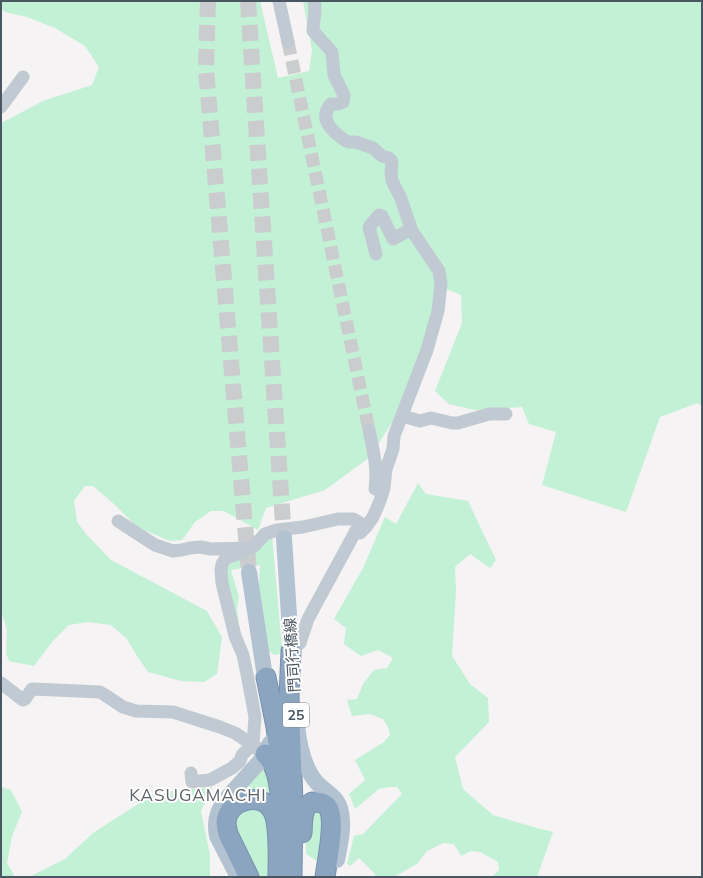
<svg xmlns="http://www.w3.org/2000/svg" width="703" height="878" font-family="Mulish,'Noto Sans JP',sans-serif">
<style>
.green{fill:#c3f1d5}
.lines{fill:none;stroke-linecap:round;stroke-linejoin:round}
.minor-tunnel{stroke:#caccce;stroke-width:13;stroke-dasharray:13 6;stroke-linecap:butt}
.major-tunnel{stroke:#caccce;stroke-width:16;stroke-dasharray:16 8;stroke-linecap:butt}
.highway-casing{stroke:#7690ad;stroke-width:21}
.minor{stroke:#c1cad2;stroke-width:13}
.major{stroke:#b3c2d1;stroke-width:16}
.highway{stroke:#8ba5c1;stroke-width:19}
.labels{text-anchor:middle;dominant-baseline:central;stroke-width:4;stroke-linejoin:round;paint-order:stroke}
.shield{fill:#fff;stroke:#808990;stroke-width:1}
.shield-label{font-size:14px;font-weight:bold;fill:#4a5661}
.street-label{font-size:15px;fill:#4a5661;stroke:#fff}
.quarter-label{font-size:17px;letter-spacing:1px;fill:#5f6368;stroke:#fff}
</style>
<rect width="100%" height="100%" fill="#f5f3f3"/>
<path class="green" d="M1,1H260L278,78L309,71L312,50L303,1H702V406L698,403L660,417L626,512L542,485L556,432L529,424L522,407L474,410L449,404L435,391L462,323L461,295L446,289L411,393L370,457L325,490L266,508L258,530L224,511H211L195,522L182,540L170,541L137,527L115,505L93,486H85L74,501L77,522L87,535L111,560L207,611L222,637L217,674L204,682L181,681L148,672L137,656L127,639L111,625L88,622L69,625L52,642L34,666L9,661L6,653L7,630L1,611V123L43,101L92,85L99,67L85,46L55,28L27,17L5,12L1,9Z
M418,483L426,494L468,501L496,560L490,568L470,554L455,567L456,591L452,656L470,684L488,698L489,722L455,757L463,789L493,815L537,828L553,832L537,877H490L493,876L499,870L498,862L480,852L471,851L461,856L454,844L443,843L427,851L417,864L394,877H376L374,873L359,858L350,866L347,864L354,836L363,834L402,794L397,787H390L379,789L355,809L349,794L365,780L355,760L384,742L390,735L388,727L383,719L370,714L352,716L347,700L357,699L363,684L374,670L387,668L393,658L378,650L361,656L344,644L346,628L334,619L363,568L385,517L396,524Z
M272,535L282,649C280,656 274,657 269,651L257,583L259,582L260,565L231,570L239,597L237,609L241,639L229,592L226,564Z
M260,768L274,773L276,802L232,801Z
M1,787L11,790L22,812L12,836L7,863L15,877H1Z
M212,787L201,811L210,855V877H29L65,859L93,833L155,793Z
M253,804L268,813L274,877H257L234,834L232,818Z
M317,811L325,816L318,862L306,854C306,841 304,819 317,811Z"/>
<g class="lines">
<path class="minor-tunnel" d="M288,42L369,430"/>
<path class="major-tunnel" d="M208,1L206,69L249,572
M248,1L256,124L284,538"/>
<g class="highway-casing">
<path id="highway" d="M291,651L289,696L293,803L292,877
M266,677L276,727L280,760
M265,754C279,767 279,789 282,806
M302,833C303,821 301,809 312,802C318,802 323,802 327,806C337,818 327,861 325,877
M249,877L228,834C227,830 226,827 226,822C228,800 260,791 272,810C280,822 278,862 278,877"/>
</g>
<path class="minor" d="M279,1L288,42
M314,1C317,11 313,20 313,31L332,52L334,75L344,95L343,102L338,104H331C317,119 334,133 346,141L349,142H356L373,148L382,156L389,158L391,160L392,163L391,174L392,180L394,185L400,196L412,231L439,271L441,284L438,311L427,350L394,436L393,449L386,469L384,488L380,501L373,517L366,527L360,533L355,532
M1,107L23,77
M376,254L369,227L379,215L382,216L393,239L411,229
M402,416L420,421L431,418L452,423H458L489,414H506
M369,430C373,449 378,469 375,489
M118,521L155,545L173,551L182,550L190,548L200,547L211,549L251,548L254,546L265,534L277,530L303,527L338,519H353L360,523
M291,651L300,643L308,619L315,606L359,525
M1,683L23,700L25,699L32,689L100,692L105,695L123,707L136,711L173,712L220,727L235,733L259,749
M191,773L192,782L210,780L232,768L240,761L242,755L253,744L255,717L248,679L243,655L235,636L222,583L221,570L222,564L226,558L244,552L245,548"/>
<path class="major" d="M284,538L292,662
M249,572L267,690
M297,725C299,745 303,767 317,783C325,791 336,796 340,808C345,824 340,844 337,860
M238,877L217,836C214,821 217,810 226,799L261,760L265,754L270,743"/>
<use href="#highway" class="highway"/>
</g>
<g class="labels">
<rect class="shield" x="283" y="703" width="26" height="24" rx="3"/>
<g class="shield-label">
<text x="296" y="715">25</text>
</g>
<g class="street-label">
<text transform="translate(292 655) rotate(-94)">門司行橋線</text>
</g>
<g class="quarter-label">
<text x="198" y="794">KASUGAMACHI</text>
</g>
</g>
<rect width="703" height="878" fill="none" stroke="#4a5661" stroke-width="4"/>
</svg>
